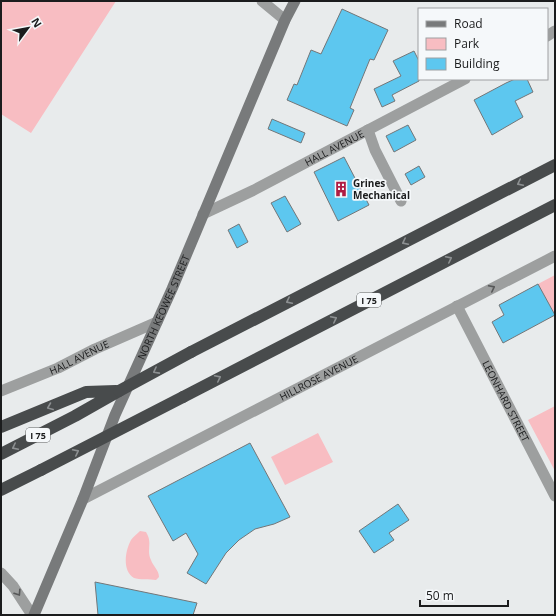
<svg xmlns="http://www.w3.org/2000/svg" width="556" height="616" font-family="'Open Sans',sans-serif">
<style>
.green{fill:#f8bdc2}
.building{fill:#5dc7ef;stroke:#737678}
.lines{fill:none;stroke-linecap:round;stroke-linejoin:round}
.minor{stroke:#9d9f9f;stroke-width:11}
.tertiary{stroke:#9d9f9f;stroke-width:11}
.secondary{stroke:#787a7b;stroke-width:11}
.motorway{stroke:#484b4c;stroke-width:12}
.motorway-bridge{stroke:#484b4c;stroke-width:12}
.oneway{stroke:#8d9092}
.oneway2{stroke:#565758}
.labels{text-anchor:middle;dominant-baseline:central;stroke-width:3.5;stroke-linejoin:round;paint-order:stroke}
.shield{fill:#f5f8fa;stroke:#5c5e5f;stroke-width:1}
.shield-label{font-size:9px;font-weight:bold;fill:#1b1c1d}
.street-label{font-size:10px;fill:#1b1c1d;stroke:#f5f8fa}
.poi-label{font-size:10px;font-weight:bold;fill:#1b1c1d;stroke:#f5f8fa;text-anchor:start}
</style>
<rect width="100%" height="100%" fill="#e8ebec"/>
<path class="green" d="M1,1H116L31,133L1,114Z
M555,275V315L538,284Z
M555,406V471L528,420Z
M318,433L333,462L285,485L271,457Z
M140,531L146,532C153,543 146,550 151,560C153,566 159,570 159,577L156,580C150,579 139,580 134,578C122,571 125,551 131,540C133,537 137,534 140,531Z"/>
<path class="building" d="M342,9L388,30L374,60L370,59L350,108L354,110L347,126L287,100L294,84L297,85L311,50L321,54Z
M414,51L419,61V81L392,95L395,101L382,107L374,89L401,76L393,61Z
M515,79H527L533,92L515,101L523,117L492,135L474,100L506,83Z
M272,119L305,133L301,143L268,129Z
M408,125L416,140L394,152L386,136Z
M344,157L369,205L338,221L314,172Z
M419,166L425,177L411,185L405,174Z
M285,196L301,224L287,232L271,203Z
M239,224L248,242L237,248L228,230Z
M538,284L555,315L503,343L492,322L504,315L499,305Z
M250,443L290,517L274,524L255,529L239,540L226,553L206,584L187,573L198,554L186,533L173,541L148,496Z
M398,504L409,520L389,533L394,540L374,553L359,531Z
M95,582L197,603L193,615H98Z"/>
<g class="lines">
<g class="minor">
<path d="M547,36L555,31"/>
<path d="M368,130L375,150L401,201"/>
<path id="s1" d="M203,214L254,190L465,79"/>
<path id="s2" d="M457,306L555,496"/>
<path id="s3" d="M1,391L58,368L95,349L157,322"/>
<path id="s4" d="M83,499L555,256"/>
<path d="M1,573L13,586L32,615"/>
</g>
<path class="tertiary" d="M262,1L285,20"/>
<path class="secondary" id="s5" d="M34,615L83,499L115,415L172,289L285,20L295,1"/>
<path class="motorway" d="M191,352L555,165
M183,397L555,205
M1,427L86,392L116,391
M1,454L75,416L119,391
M1,490L41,470"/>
<path class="motorway-bridge" d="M119,391L191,352
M41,470L183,397"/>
</g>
<defs><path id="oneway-chevron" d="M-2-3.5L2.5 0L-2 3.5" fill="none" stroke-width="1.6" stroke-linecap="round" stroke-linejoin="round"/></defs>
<g class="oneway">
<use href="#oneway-chevron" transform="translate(520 183) rotate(153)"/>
<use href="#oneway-chevron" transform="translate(405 242) rotate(153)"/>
<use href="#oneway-chevron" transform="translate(449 259) rotate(-27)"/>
<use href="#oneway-chevron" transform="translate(289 301) rotate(153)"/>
<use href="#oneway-chevron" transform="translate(334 319) rotate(-27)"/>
<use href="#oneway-chevron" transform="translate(156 371) rotate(152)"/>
<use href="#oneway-chevron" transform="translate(218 378) rotate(-27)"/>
<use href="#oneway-chevron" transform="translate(50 407) rotate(158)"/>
<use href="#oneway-chevron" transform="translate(15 447) rotate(153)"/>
<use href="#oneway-chevron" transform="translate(76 452) rotate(-27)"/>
</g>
<g class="oneway2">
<use href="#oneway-chevron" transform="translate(492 288) rotate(-27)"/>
<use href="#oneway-chevron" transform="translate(18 593) rotate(57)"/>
</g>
<defs>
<g id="building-bare" transform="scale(1.2)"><path d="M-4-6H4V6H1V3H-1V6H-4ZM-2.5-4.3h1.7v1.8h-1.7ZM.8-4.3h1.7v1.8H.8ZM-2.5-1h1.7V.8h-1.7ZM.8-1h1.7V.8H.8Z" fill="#af1c43" stroke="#f5f8fa" stroke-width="2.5" paint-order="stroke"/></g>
</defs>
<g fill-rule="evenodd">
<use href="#building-bare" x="341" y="189"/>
</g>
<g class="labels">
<g class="shield">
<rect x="357" y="293" width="24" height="14" rx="3"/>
<rect x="26" y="428" width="24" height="14" rx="3"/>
</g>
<g class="shield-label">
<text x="369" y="300">I 75</text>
<text x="38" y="435">I 75</text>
</g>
<g class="street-label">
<text stroke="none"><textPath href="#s1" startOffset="147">HALL AVENUE</textPath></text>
<text stroke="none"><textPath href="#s5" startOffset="334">NORTH KEOWEE STREET</textPath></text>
<text stroke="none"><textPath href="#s3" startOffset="85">HALL AVENUE</textPath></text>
<text stroke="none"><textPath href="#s4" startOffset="265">HILLROSE AVENUE</textPath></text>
<text stroke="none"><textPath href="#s2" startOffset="107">LEONHARD STREET</textPath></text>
</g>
<g class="poi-label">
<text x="353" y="183">Grines<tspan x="353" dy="12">Mechanical</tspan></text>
</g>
</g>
<rect width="556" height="616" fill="none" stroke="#1b1c1d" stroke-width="4"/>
<rect x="418" y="8" width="130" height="72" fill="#f5f8fa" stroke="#9ea0a2"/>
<rect x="426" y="21" width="20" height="6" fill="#787a7b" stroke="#9ea0a2"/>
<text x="454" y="28" font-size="12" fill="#1b1c1d">Road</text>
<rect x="426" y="38" width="20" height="12" fill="#f8bdc2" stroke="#9ea0a2"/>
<text x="454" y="48" font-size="12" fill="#1b1c1d">Park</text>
<rect x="426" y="58" width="20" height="12" fill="#5dc7ef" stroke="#9ea0a2"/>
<text x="454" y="68" font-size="12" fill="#1b1c1d">Building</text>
<g transform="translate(28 28) rotate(58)" stroke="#f5f8fa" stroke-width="3" paint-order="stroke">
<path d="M0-3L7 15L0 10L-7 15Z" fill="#1b1c1d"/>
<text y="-6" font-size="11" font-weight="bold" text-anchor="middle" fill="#1b1c1d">N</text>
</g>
<path d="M420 600v6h88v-6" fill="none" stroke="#1b1c1d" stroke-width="2"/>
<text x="426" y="600" font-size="12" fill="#1b1c1d" stroke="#f5f8fa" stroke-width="3" paint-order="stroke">50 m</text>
</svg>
